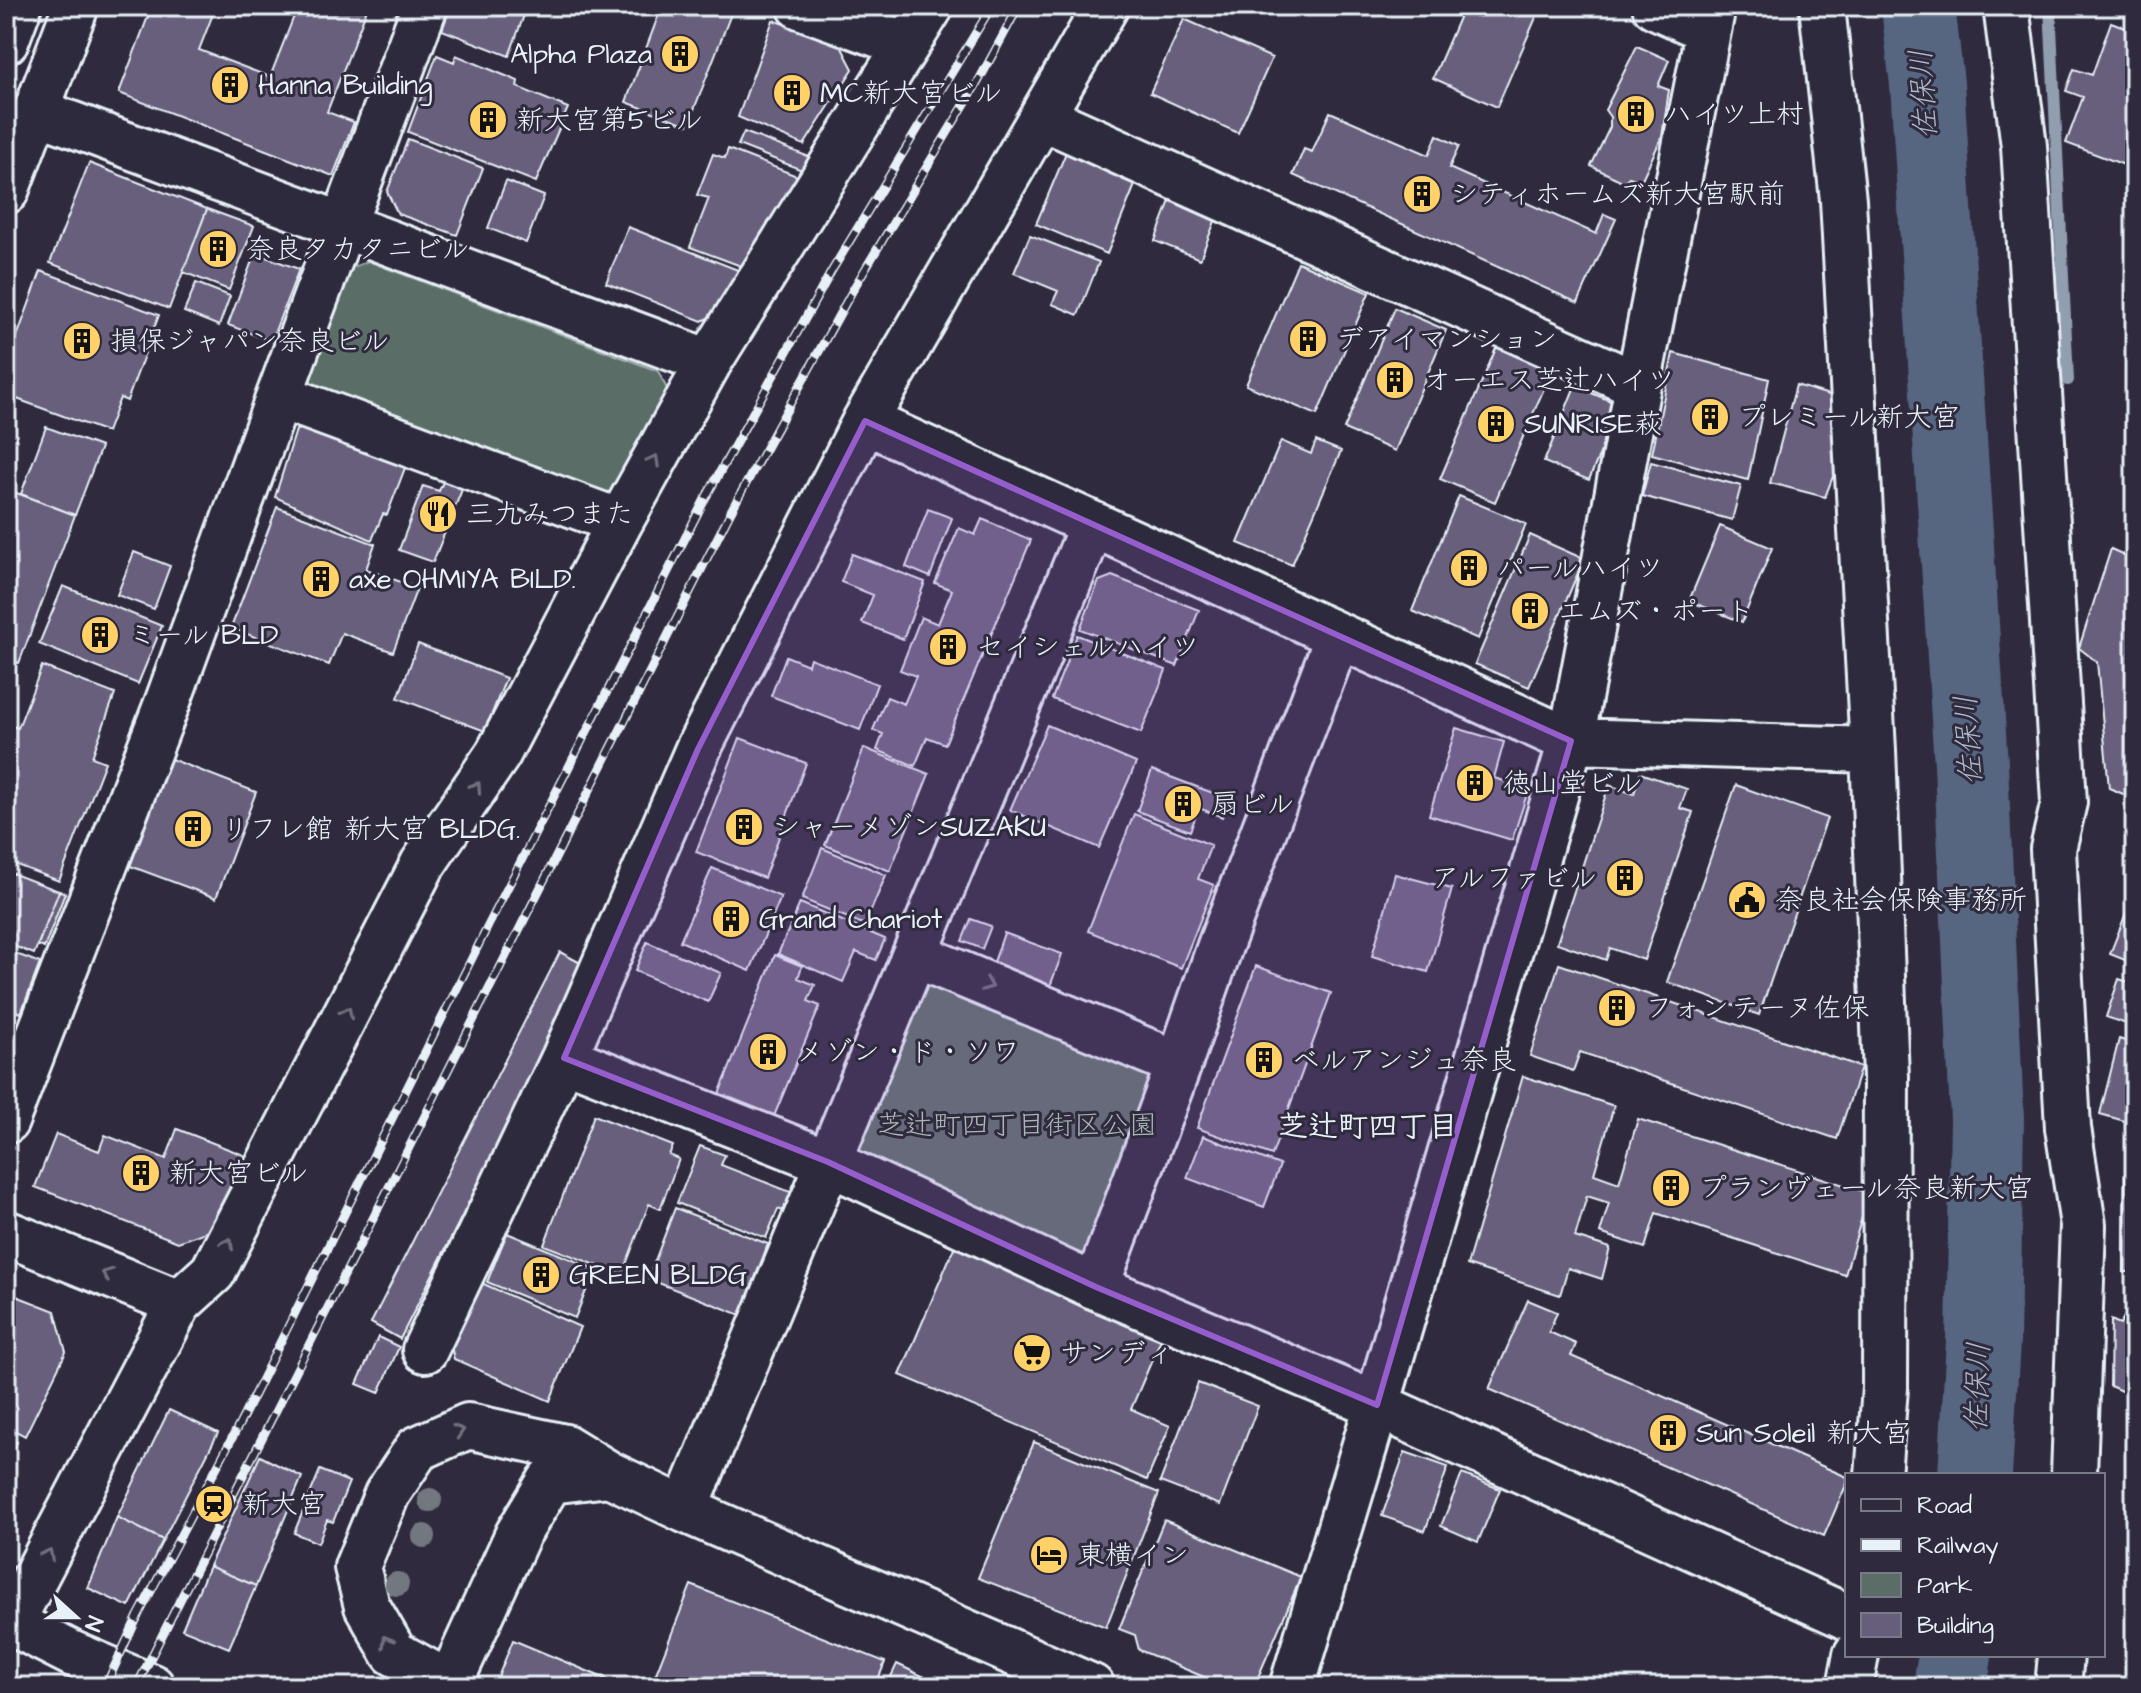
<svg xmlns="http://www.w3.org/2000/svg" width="2141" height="1693" font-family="'Architects Daughter','Klee One',sans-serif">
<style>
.green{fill:#5a6d66;stroke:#a1afaf;stroke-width:2}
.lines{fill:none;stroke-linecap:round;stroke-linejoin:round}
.stream{stroke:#909eb0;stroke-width:12}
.river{stroke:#566680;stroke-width:74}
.building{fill:#675e7b;stroke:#e8f1f8;stroke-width:2}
.minor-casing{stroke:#e8f1f8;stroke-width:50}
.highway-casing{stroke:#e8f1f8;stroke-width:50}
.minor{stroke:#2f2a3d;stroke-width:44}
.highway{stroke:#2f2a3d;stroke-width:44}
.rail-casing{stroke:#e8f1f8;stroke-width:9}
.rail{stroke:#2f2a3d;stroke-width:6;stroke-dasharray:18;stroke-linecap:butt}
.tree{fill:#727780}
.oneway{stroke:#70707e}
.marked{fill:#965dcd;fill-opacity:0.2;stroke:#965dcd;stroke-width:6;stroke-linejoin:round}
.labels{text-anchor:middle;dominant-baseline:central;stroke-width:6;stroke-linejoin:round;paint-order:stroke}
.poi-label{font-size:28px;fill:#e8f1f8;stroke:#2f2a3d;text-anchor:start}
.park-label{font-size:28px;fill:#a8b6b6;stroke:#2f2a3d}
.water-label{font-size:30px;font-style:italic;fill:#aeb9c8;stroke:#2f2a3d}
.neighbourhood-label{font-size:30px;font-weight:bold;fill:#e8f1f8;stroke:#2f2a3d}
</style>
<rect width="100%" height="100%" fill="#2f2a3d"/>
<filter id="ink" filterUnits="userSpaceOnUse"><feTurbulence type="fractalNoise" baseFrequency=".0125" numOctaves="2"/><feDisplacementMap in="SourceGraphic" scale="16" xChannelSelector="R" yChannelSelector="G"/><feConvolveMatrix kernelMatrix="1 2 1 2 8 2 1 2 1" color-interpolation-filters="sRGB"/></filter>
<g filter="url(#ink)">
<path class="green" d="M368,261L658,371L670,395L617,494L593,501L319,398L307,373L344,271Z
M926,976L1162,1076L1089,1252L1080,1262L860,1170L850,1146Z"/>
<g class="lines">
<path class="stream" d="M2050,6L2068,380"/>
<path class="river" d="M1918,6L1927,84L1971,764L1987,1119L1983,1341L1975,1475
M1950,1687L1955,1655"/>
</g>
<path class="building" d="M152,6H216L199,50L270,77L298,6H368L327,112L354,122L333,176L119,93Z
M451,6L527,7L509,56L442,30Z
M662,6H734L688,125L626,102Z
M1464,6H1541L1497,107L1433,78Z
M2117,6H2135V15L2116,8Z
M1184,19L1272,58L1238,133L1150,93Z
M773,20L840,44L853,69L804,145L738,117Z
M2111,22L2135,31V169L2066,143L2083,97L2066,91L2074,69L2092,75Z
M1637,46L1669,60L1658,86L1669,90L1662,137L1641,181L1629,177L1624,182L1591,166L1610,127V117L1605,110Z
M437,55L454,62L456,55L518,81L517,87L568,108L536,182L408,132Z
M1330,112L1429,155L1437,135L1459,146L1449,168L1596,234L1604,214L1616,219L1578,303L1293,175L1304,149L1312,152Z
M744,132L812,158L807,172L738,145Z
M408,139L483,168L457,235L398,214L387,192Z
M728,149L802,178L741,266L690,247L709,198L697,195L713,154L725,158Z
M1067,150L1137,180L1107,254L1036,224Z
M89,163L207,209L169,309L50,263Z
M506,181L544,196L526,243L488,228Z
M1171,198L1217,216L1200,259L1155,241Z
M207,209L254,226L229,290L183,272Z
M628,227L743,272L724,310L702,321L606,283Z
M1030,235L1099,262L1078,315L1052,304L1058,291L1014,273Z
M255,253L299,269L271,341L228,325Z
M1298,262L1369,293L1317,415L1246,385Z
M41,271L159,315L127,401L120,398L107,432L6,395V367Z
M196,283L230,296L219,326L184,312Z
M1395,308L1446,330L1395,451L1344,429Z
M1497,346L1552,370L1495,502L1440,479Z
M1673,353L1769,379L1748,480L1652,454Z
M1796,385L1836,397L1842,453L1825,497L1770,483Z
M1575,386L1620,405L1589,480L1544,462Z
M316,426L408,460L387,515L383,514L372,540L275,497L296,430Z
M46,427L101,447L75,515L21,494Z
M1281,441L1311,454L1316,441L1341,451L1292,565L1238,543Z
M1651,462L1741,486L1732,520L1642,496Z
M446,475L465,482L433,562L399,550L423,486L439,491Z
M6,489L75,515L19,663L6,660Z
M1459,496L1526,524L1478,639L1412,611Z
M277,507L375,544L366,569L417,588L393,652L342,633L329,665L231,628Z
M928,509L952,518L930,577L906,567Z
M982,519L1031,540L945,744L927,737L915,766L877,750L883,734L873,730L887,697L904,704L916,676L900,670L921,617L938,624L952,590L935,583L959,528L975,535Z
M1720,526L1772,548L1742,622L1689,601Z
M1530,535L1584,559L1529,687L1475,664Z
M2111,549L2135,560V799L2109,788L2097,662L2079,648Z
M134,552L170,566L154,609L117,595Z
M852,554L925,582L903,639L862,623L873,595L841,582Z
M1112,576L1199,610L1177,666L1080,629L1099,581Z
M63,586L162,626L138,684L39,644Z
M1077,635L1166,670L1141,733L1052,699Z
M418,644L506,678L485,731L398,698Z
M786,656L808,665L810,658L877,684L860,730L771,696Z
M42,666L115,694L92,757L105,762L59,881L6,861V724L18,728Z
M1047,725L1136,763L1099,848L1010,810Z
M1456,728L1504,742L1494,778L1529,788L1512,840L1429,815Z
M740,738L806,763L764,878L696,852Z
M864,748L929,774L890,871L825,845Z
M171,759L256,792L216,898L130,866Z
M1152,770L1229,799L1222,817L1199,808L1190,831L1137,811Z
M1640,773L1687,789L1680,808L1693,812L1644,960L1610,948L1606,960L1557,943L1609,785L1634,794Z
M1736,785L1827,818L1759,1015L1667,982Z
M1134,814L1211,845L1198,879L1214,885L1181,968L1088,931Z
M822,848L886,875L865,925L802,899Z
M712,868L781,897L750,971L680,941Z
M6,871L59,891L34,954L6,943Z
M1395,874L1452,889L1428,972L1372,956Z
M59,891L65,893L44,948L38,945Z
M800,903L885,939L876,960L856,952L843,982L778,954Z
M2130,903L2135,905V964L2110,954Z
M971,919L991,926L982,949L962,941Z
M1004,933L1062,954L1049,989L992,968Z
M647,942L721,973L708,1002L635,971Z
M6,950L40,963L21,1013L6,1007Z
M560,952L588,967L400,1339L371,1323Z
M775,955L802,966L798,978L815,985L808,1001L820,1006L772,1121L717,1099Z
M1559,964L1861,1067L1837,1139L1580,1052L1573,1071L1530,1056Z
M1256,966L1331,993L1272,1155L1197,1128Z
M2119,979L2135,984V1027L2106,1017Z
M2119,1039L2135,1044V1124L2100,1114Z
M1523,1076L1614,1106L1594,1174L1619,1183L1638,1119L1869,1193L1845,1275L1656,1213L1645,1248L1600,1233L1609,1203L1587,1196L1575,1237L1610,1248L1602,1279L1568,1268L1560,1295L1467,1265Z
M594,1115L673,1146L669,1155L679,1159L660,1209L649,1204L622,1275L544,1245Z
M177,1129L249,1157L211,1230L178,1242L35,1187L56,1134L99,1151L105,1135L166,1159Z
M1203,1136L1280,1165L1264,1207L1187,1178Z
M700,1146L725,1155L721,1165L793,1193L786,1212L778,1209L766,1238L677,1203Z
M2125,1174H2135V1272H2124Z
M675,1208L768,1244L741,1315L648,1279Z
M507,1233L595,1269L575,1318L487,1282Z
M956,1243L1164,1332L1131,1409L1170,1426L1147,1480L900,1375Z
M477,1281L580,1327L550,1401L454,1359L450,1342Z
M6,1292L55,1311L66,1352L25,1436L6,1426Z
M1528,1300L1557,1312L1549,1332L1576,1344L1571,1356L1847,1477V1483L1824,1536L1489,1389Z
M2124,1317L2135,1321V1397L2110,1386L2111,1320L2120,1324Z
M378,1337L399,1347L379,1393L357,1384Z
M1198,1383L1258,1406L1220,1505L1160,1482Z
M169,1410L218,1433L163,1540L117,1517Z
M6,1437L17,1442L6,1465Z
M1034,1442L1159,1493L1106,1627L978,1578Z
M2135,1443V1472L2131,1473L2125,1445Z
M1405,1452L1448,1467L1425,1531L1382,1516Z
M260,1456L302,1477L256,1586L209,1566Z
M320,1470L349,1482L333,1522L327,1520L318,1543L294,1533Z
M1462,1474L1500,1489L1478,1542L1441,1526Z
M117,1517L163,1540L129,1607L88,1588Z
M1164,1520L1301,1577L1256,1682L1244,1678L1240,1687H1228L1139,1650L1135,1635L1119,1629Z
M209,1566L256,1586L229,1648L182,1629Z
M691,1585L885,1662L875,1687H684L655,1676Z
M513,1640L625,1687H494Z
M897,1664L945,1687H886Z
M1422,1678L1442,1687H1419Z"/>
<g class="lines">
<g class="minor-casing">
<path id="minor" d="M800,6L907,45
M1655,6L1708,30
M1822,6L1843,200L1873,750L1886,1077L1885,1388L1878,1475
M2006,6L2024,146L2064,802L2053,849L2068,1128L2083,1225L2074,1475
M36,111L709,362
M1042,117L1638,385
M279,396L620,522
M865,421L1571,741L1873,750
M915,955L1179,1064
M564,1058L828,1162L1096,1287L1377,1405L1847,1617
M6,1121L168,701L279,396L425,6
M6,1233L179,1303
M1096,1287L1179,1064L1220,946L1338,636
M425,1350L564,1058L698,749L865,421L1106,6
M685,1510L1092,1687
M6,1620L73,1654L152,1687
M11,1623L179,1303L213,1272L423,864L498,754L620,522L709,362L931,6
M450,1684L394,1653L367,1606L357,1567L387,1494L417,1449L468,1426L565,1447L609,1474
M448,1687L518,1534L550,1481L609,1474L685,1510L1092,526
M1292,1687L1377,1405L1571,741L1638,385L1713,6
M1850,1687L1856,1655
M2058,1687L2061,1655"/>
</g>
<g class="highway-casing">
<path id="highway" d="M6,41L19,6
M6,191L76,6"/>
</g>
<use href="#minor" class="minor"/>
<use href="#highway" class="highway"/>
<g class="rail-casing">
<path id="rail" d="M105,1687L138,1616L240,1423L488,926L706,497L831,272L992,6
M136,1687L731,511L855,286L978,82L1019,6"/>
</g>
<use href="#rail" class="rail"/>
</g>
<g class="tree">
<circle cx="430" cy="1500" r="12"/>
<circle cx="424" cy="1536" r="12"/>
<circle cx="397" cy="1584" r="12"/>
</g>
<defs><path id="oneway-chevron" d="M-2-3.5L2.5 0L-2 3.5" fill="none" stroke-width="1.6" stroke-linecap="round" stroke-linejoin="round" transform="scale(2)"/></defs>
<g class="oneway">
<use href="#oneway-chevron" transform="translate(654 460) rotate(-61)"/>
<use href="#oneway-chevron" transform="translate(476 787) rotate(-56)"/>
<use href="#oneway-chevron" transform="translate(988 985) rotate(22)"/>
<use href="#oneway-chevron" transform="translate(347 1012) rotate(-63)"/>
<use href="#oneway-chevron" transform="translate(228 1243) rotate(-63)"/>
<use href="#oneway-chevron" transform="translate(107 1274) rotate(-158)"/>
<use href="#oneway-chevron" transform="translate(459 1431) rotate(-18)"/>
<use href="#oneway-chevron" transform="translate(48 1554) rotate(-62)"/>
<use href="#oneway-chevron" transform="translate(387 1641) rotate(-120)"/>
</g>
</g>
<path class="marked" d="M865,421L1571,741L1377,1405L1096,1287L828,1162L564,1058L698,749Z"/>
<defs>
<g id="building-disc" transform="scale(2)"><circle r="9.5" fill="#ffd166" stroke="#2f2a3d"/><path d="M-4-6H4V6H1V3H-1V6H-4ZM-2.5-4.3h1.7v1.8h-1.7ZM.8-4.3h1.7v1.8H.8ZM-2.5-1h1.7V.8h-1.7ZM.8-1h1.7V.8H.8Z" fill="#111"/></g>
<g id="restaurant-disc" transform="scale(2)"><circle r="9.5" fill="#ffd166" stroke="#2f2a3d"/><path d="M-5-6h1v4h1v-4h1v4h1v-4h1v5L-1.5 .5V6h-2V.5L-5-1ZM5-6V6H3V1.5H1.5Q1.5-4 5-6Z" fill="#111"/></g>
<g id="civic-disc" transform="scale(2)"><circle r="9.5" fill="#ffd166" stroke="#2f2a3d"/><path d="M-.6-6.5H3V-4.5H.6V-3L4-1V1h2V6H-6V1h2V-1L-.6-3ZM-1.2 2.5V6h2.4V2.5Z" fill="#111"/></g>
<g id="supermarket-disc" transform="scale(2)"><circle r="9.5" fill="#ffd166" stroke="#2f2a3d"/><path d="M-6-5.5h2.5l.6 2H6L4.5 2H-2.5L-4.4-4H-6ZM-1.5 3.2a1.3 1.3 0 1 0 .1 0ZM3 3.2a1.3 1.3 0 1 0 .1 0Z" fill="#111"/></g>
<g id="station-disc" transform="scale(2)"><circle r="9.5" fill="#ffd166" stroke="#2f2a3d"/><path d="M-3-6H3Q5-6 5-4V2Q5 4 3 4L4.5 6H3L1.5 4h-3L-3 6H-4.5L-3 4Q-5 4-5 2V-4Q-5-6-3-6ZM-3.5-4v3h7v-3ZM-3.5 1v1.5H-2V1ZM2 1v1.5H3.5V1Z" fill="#111"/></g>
<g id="hotel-disc" transform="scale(2)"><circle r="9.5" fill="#ffd166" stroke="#2f2a3d"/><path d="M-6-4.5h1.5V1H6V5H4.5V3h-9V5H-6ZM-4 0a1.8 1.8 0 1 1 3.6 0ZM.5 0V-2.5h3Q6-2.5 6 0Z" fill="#111"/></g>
</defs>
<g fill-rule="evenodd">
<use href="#building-disc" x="680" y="54"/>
<use href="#building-disc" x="230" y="85"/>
<use href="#building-disc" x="792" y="93"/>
<use href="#building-disc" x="1636" y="114"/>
<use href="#building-disc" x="488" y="120"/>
<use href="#building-disc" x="1422" y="194"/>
<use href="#building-disc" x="218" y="249"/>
<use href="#building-disc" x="1308" y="339"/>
<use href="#building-disc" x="82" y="341"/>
<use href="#building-disc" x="1395" y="380"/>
<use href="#building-disc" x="1710" y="417"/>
<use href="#building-disc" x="1496" y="424"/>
<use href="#restaurant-disc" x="438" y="514"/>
<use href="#building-disc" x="1469" y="568"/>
<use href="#building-disc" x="321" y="579"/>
<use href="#building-disc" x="1530" y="611"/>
<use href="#building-disc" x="100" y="635"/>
<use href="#building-disc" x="948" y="647"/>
<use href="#building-disc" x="1475" y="783"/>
<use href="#building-disc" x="1183" y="804"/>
<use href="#building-disc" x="744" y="827"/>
<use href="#building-disc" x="193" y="829"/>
<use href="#building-disc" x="1625" y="878"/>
<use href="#civic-disc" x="1747" y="900"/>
<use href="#building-disc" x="731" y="919"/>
<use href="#building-disc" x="1617" y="1008"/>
<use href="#building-disc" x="768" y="1052"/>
<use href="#building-disc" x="1264" y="1060"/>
<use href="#building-disc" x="141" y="1173"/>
<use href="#building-disc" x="1671" y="1188"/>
<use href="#building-disc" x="541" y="1275"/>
<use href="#supermarket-disc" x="1032" y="1353"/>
<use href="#building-disc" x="1668" y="1433"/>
<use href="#station-disc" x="214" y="1504"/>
<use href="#hotel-disc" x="1049" y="1555"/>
</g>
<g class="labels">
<g class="poi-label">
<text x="652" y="54" text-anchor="end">Alpha Plaza</text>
<text x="258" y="85">Hanna Building</text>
<text x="820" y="93">MC新大宮ビル</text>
<text x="1664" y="114">ハイツ上村</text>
<text x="516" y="120">新大宮第5ビル</text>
<text x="1450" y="194">シティホームズ新大宮駅前</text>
<text x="246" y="249">奈良タカタニビル</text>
<text x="1336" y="339">デアイマンション</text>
<text x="110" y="341">損保ジャパン奈良ビル</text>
<text x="1423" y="380">オーエス芝辻ハイツ</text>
<text x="1738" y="417">プレミール新大宮</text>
<text x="1524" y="424">SUNRISE萩</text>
<text x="466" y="514">三九みつまた</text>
<text x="1497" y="568">パールハイツ</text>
<text x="349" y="579">axe OHMIYA BILD.</text>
<text x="1558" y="611">エムズ・ポート</text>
<text x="128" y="635">ミール BLD</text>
<text x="976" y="647">セイシェルハイツ</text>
<text x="1503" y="783">徳山堂ビル</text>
<text x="1211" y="804">扇ビル</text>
<text x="772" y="827">シャーメゾンSUZAKU</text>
<text x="221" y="829">リフレ館 新大宮 BLDG.</text>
<text x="1597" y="878" text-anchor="end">アルファビル</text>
<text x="1775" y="900">奈良社会保険事務所</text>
<text x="759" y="919">Grand Chariot</text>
<text x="1645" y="1008">フォンテーヌ佐保</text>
<text x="796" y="1052">メゾン・ド・ソワ</text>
<text x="1292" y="1060">ベルアンジュ奈良</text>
<text x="169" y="1173">新大宮ビル</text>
<text x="1699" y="1188">プランヴェール奈良新大宮</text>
<text x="569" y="1275">GREEN BLDG</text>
<text x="1060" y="1353">サンディ</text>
<text x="1696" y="1433">Sun Soleil 新大宮</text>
<text x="242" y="1504">新大宮</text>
<text x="1077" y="1555">東横イン</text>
</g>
<g class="park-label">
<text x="1017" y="1125">芝辻町四丁目街区公園</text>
</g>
<g class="water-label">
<text transform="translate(1924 94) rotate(-94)">佐保川</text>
<text transform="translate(1969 740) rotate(-94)">佐保川</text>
<text transform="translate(1978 1387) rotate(-88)">佐保川</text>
</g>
<g class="neighbourhood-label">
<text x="1368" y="1127">芝辻町四丁目</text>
</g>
</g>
<rect width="2141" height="1693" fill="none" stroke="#2f2a3d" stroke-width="32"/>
<rect x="16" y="16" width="2109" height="1661" fill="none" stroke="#e8f1f8" stroke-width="3" filter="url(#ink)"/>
<rect x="1845" y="1473" width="260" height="184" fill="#2f2a3d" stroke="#797a88" stroke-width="2"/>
<rect x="1861" y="1499" width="40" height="12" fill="#2f2a3d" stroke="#797a88" stroke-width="2"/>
<text x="1917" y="1513" font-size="24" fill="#e8f1f8">Road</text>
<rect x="1861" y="1539" width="40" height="12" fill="#e8f1f8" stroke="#797a88" stroke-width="2"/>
<text x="1917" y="1553" font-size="24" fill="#e8f1f8">Railway</text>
<rect x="1861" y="1573" width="40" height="24" fill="#5a6d66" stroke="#797a88" stroke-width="2"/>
<text x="1917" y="1593" font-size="24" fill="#e8f1f8">Park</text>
<rect x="1861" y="1613" width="40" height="24" fill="#675e7b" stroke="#797a88" stroke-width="2"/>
<text x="1917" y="1633" font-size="24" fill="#e8f1f8">Building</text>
<g transform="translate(76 1617) rotate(111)" stroke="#2f2a3d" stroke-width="6" paint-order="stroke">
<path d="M0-6L14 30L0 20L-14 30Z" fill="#e8f1f8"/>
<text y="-12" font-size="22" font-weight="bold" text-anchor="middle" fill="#e8f1f8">N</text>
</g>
</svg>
